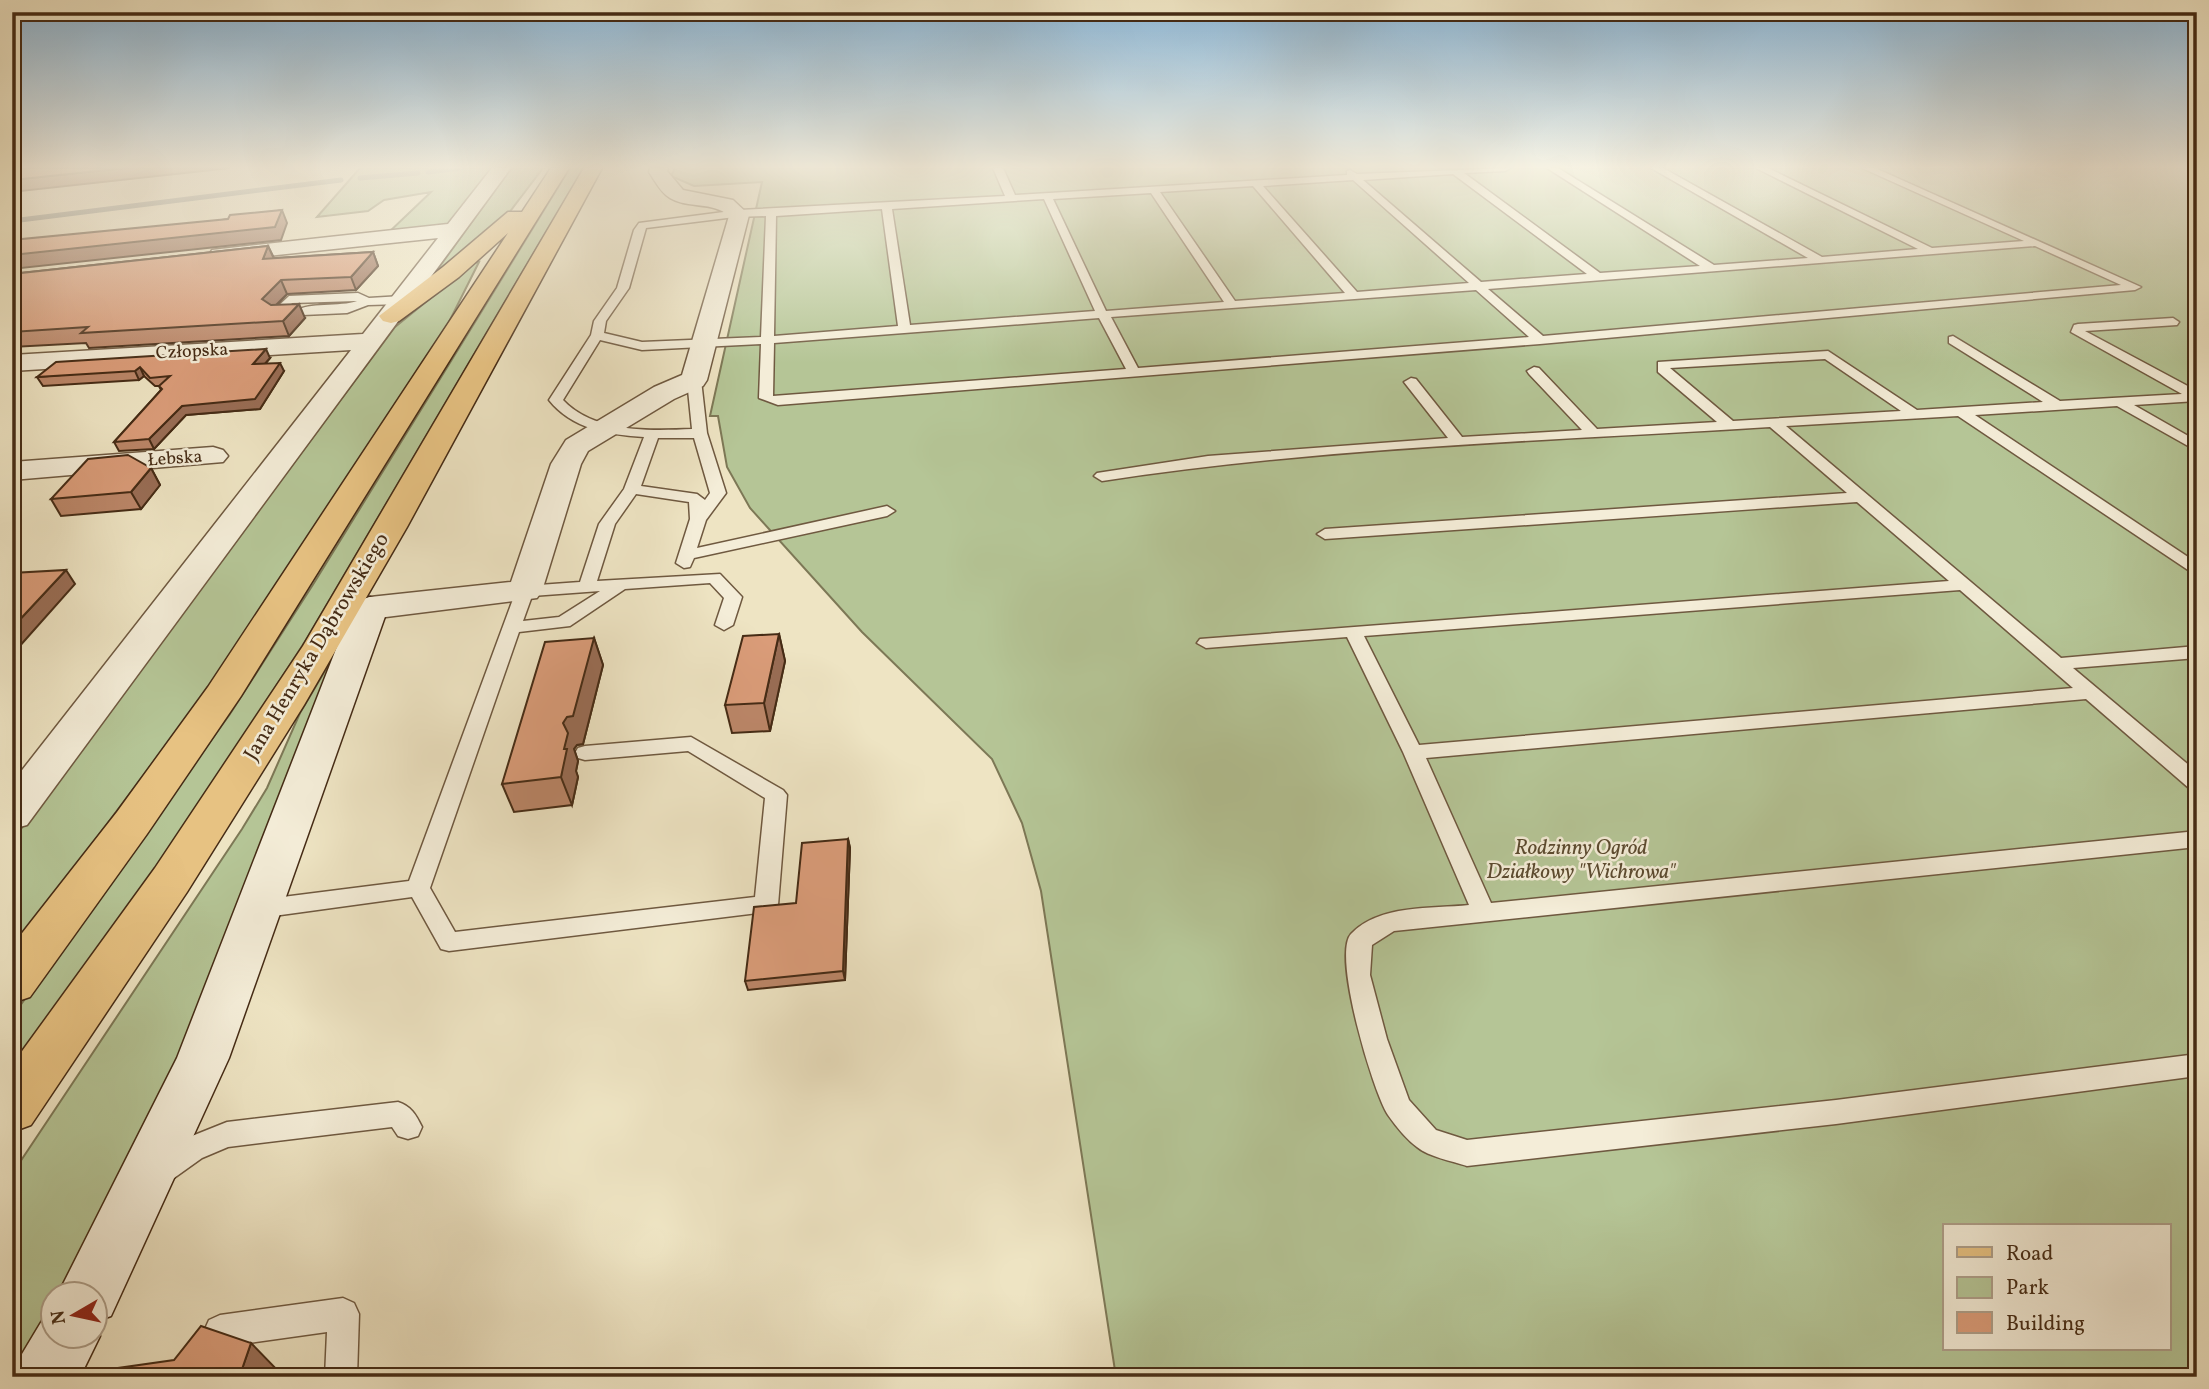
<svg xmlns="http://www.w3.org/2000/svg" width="2209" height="1389" font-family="Vollkorn,serif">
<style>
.green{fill:#b5c596;stroke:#7d7856;stroke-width:2;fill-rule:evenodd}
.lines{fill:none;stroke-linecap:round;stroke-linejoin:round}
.stream{stroke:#7b817b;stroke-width:5}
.lane-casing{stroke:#6f5940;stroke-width:3}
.street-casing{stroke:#6f5940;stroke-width:3}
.secondary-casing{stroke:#452b15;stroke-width:3}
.primary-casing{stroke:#452b15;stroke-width:3}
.lane{fill:#f4edd8;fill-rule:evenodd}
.street{fill:#f4edd8;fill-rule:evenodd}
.secondary{fill:#f4edd8;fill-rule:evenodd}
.primary{fill:#e7c282;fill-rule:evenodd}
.wall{fill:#bb8668;stroke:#452b15;stroke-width:2}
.shaded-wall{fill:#996d55;stroke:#452b15;stroke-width:2}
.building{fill:#da9c79;stroke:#452b15;stroke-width:2}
.labels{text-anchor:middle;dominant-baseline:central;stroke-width:5;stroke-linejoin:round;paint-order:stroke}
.far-street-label{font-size:18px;fill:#452b15;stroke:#f4edd8}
.street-label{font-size:21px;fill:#452b15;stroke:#f4edd8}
.park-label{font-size:21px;font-style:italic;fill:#5b4a2f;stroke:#f4edd8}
</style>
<rect width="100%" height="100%" fill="#eee4c3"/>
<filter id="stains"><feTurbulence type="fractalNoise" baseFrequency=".00286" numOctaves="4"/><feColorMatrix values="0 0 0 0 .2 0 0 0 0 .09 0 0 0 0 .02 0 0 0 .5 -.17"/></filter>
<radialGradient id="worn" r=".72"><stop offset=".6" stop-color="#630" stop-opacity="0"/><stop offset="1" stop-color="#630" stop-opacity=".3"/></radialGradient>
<path class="green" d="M360,168H491L449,224L388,233L431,192L384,200L368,211L317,217Z
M511,168H543L505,218L427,284Z
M570,168H584L306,640L186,825L12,1072V1017L230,714L314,583Z
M675,168H2197V1377H1116L1041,891L1022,823L992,759L862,632L750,508L727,467L718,416H710L762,182L694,186L671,176ZM1945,1226H2169V1349H1945Z
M479,262L448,324L202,697L12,951V841L395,327L474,263Z
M340,658L120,1202L70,1294H52V1326L24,1377H12V1174L242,829L267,788L300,713L332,659Z"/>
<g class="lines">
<path class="stream" d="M428,172L461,168
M360,178L418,173
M12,221L341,180"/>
<g class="lane-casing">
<path id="lane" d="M993,168H1003L1015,195L1347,175V171L1350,170L1357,174L1510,168L1505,171L1464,173L1600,273L1700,266L1547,168H1558L1714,265L1808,258L1651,168H1663L1822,257L1918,249L1756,168H1768L1932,248L2024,241L1862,168H1875L2141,287L2135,290L1540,344L778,405L759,398L761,344L642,350L600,340L563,400C594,433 650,431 692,429L687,380L694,376L701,380L707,433L726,493L706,520L697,548L887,506L895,511L887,516L694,558L690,567L684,568L676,563L690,519L689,502L636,494L615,524L597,581L720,574L742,597L733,625L724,630L715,625L724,598L710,583L625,589L570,626L519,632L430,888L455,932L755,897L765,798L688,751L585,760L578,758L575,753L578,748L585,746L691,737L783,790L787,795L778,905L774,911L449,951L441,949L412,897L259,918L251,915L247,909L251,903L259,900L409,881L516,591L525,586L580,582L599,524L624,489L644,437C609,435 572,429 549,400L591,335L594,321L617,288L634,230L639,223L739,210L1005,196ZM1453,174L1587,274L1481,282L1363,180ZM1353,180L1469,283L1357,292L1263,186ZM1253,186L1345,293L1235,301L1160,192ZM1151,193L1224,302L1106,311L1053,199ZM1044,199L1095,311L910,325L892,209ZM882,209L898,326L774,336L776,216ZM766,216L761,337L642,342L604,333L606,321L629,288L646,228L735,217ZM2035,246L2121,285L1543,336L1488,289ZM1476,290L1529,337L1138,368L1111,317ZM1099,318L1126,369L773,396L774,343ZM658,438H694L710,493L705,500L697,494L641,486ZM600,591L559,617L523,621L532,596Z
M358,293L369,298L402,296L408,300L402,304L368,305L347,313L303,315L297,311C306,302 341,307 357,301L292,303L288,309H294V315L277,317L271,313L289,296Z
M2173,318L2179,322L2177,325L2085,331L2197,391V401L2134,405L2197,441V451L2117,406L1975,415L2197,563V576L1958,416L1786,426L2061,658L2197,646V658L2073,668L2197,772V791L2190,789L2086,699L1426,758L1491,903L2197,831V847L1394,931L1372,945L1370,975L1387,1039L1409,1100L1436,1130L1467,1140L1836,1100L2197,1054V1076L1836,1124L1467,1166C1452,1161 1429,1157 1417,1147C1407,1140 1395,1125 1388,1115C1373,1092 1332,955 1351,934C1379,904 1432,909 1469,905L1403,752L1347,637L1206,648L1197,643L1200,639L1949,581L1857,502L1325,539L1317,534L1325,529L1847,493L1770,427C1547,441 1323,447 1102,481L1094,476L1097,473L1208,456L1448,438L1404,382L1411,378L1416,379L1462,437L1582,430L1529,374L1527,371L1534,367L1539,368L1597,429L1717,422L1658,372V362L1828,351L1917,410L2043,402L1949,343V337L1953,336L2060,401L2182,394L2071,332L2074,325L2078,324ZM1825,359L1901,411L1733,421L1670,368ZM1960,590L2073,688L1419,745L1364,636Z
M398,1102C411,1106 416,1115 422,1127L418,1136L408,1139L398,1136L392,1127L228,1147L202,1158L174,1178L164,1182L154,1178L150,1169L154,1160L182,1140L227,1122Z
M343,1298L354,1303L359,1314L357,1377H325L327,1332L220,1347L209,1342L204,1331L209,1320L220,1315Z"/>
</g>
<g class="street-casing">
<path id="street" d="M492,168H511L27,825L12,829V783L351,350L12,371V355L363,334L438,238L220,261L212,260L209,255L212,250L220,249L448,224Z
M650,168H668L667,171L683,190L733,200L749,215L707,380L703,386L674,399L588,451L581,464L542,591L537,598L370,619L358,615L352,608L358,601L370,597L511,582L551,464L566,440L654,387L682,375L729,216C713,201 688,209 670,198C661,193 655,181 649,172Z
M213,447L223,450L228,456L223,462L12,480V462Z"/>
</g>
<g class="secondary-casing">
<path id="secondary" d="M370,597L382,601L388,608L229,1058L111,1316L94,1322V1294H58L177,1058L352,608L358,601Z
M52,1311V1336H94V1324L100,1336L80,1377H13L22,1354L46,1314Z"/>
</g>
<g class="primary-casing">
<path id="primary" d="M551,168H569L241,696L147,834L30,997L12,1003V946L117,812L208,687L508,233L459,277L399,321L391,323L383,321L379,316L443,267L508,212H522Z
M584,168H602L407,527L304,705L187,892L31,1125L12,1132V1065L155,868L303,646Z"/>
</g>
<use href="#lane" class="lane"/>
<use href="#street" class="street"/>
<use href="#secondary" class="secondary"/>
<use href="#primary" class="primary"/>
</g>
<path class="wall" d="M268,246L274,258L373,252L378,266L356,290L287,294L277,305L305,318L289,336L89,348L86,343L12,347V274Z
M270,358L265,364L284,371L260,409L186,415L154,449L119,451L114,442L161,390L159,386H155L144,376L139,380L43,386L37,377Z
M151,468L160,485L141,509L61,516L51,499Z
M779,634L785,661L770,731L732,733L725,705Z
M594,638L603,665L583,744L577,745L574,749L578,761L576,771L578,777L572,805L514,812L502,784Z
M848,839L850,848L845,980L748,990L745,981Z"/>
<path class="shaded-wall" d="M126,168H230L12,192V180Z
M282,210L287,223L281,240L12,269V255Z
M268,246L274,259H263Z
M373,252L378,266L356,290L351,277Z
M281,280L287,294L268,313L262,299Z
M299,304L305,318L289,336L283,321Z
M266,349L270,358L257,373L253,364Z
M280,363L284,371L260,409L186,415L154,449L149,439L182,406Z
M140,367L144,376L139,380L135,371Z
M151,468L160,485L141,509L131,492Z
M66,570L75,584L18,648L19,650L12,658V628Z
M779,634L785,661L770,731L764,703Z
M594,638L603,665L583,744L577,745L574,749L578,761L576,771L578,777L572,805L561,777L564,749L563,723Z
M848,839L850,848L845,980L843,971Z
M251,1343L284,1377H241L240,1375Z"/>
<path class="building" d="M29,168H126L12,180V170Z
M282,210L275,227L12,255V240L228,219L230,215Z
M268,246L263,259L373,252L351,277L281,280L262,299L271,305L299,304L283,321L81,333L88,327L12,332V274Z
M266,349L253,364L280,363L255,399L182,406L149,439L114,442L162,389L159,386L170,376L150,378L140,367L135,371L37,377L56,362Z
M128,455L151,468L131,492L51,499L88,459Z
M66,570L12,628V573Z
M779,634L764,703L725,705L743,636Z
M594,638L573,716L567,717L563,723L568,733L564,749H567L561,777L502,784L545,642Z
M848,839L843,971L745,981L754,907L796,903L802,843Z
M201,1326L251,1343L240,1375L266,1372L264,1377H94L97,1371L174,1360Z"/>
<linearGradient id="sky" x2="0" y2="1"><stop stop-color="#8bb7d8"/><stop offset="0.46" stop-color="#f7f3e4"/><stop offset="1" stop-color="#f7f3e4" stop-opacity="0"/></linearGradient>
<rect width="2209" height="363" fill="url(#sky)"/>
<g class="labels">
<g class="far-street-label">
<text transform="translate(192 352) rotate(-3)">Człopska</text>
<text transform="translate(175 459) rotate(-4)">Łebska</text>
</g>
<g class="street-label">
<text transform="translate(317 647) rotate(-59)">Jana Henryka Dąbrowskiego</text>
</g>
<g class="park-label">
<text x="1581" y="848">Rodzinny Ogród<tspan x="1581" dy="24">Działkowy "Wichrowa"</tspan></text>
</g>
</g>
<rect width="2209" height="1389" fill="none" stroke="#eee4c3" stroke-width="42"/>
<rect x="14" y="14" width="2181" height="1361" fill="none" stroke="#452b15" stroke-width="3.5"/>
<rect x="21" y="21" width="2167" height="1347" fill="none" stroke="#452b15" stroke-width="2"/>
<rect x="1943" y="1224" width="228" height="126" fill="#f4edd8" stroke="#ae9f8a" stroke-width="2"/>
<rect x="1957" y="1247" width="35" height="10" fill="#e7c282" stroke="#ae9f8a" stroke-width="2"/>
<text x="2006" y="1260" font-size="21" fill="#452b15">Road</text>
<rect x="1957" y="1277" width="35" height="21" fill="#b5c596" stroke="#ae9f8a" stroke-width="2"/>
<text x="2006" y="1294" font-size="21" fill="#452b15">Park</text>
<rect x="1957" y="1312" width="35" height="21" fill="#da9c79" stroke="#ae9f8a" stroke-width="2"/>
<text x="2006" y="1330" font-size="21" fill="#452b15">Building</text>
<g transform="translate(74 1315) rotate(261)"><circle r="33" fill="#f4edd8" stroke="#ae9f8a" stroke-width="2"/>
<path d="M0-5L12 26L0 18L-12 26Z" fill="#8f2418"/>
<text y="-10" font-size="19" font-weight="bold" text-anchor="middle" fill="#452b15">N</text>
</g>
<rect width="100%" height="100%" filter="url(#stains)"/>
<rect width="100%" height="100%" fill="url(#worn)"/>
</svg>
